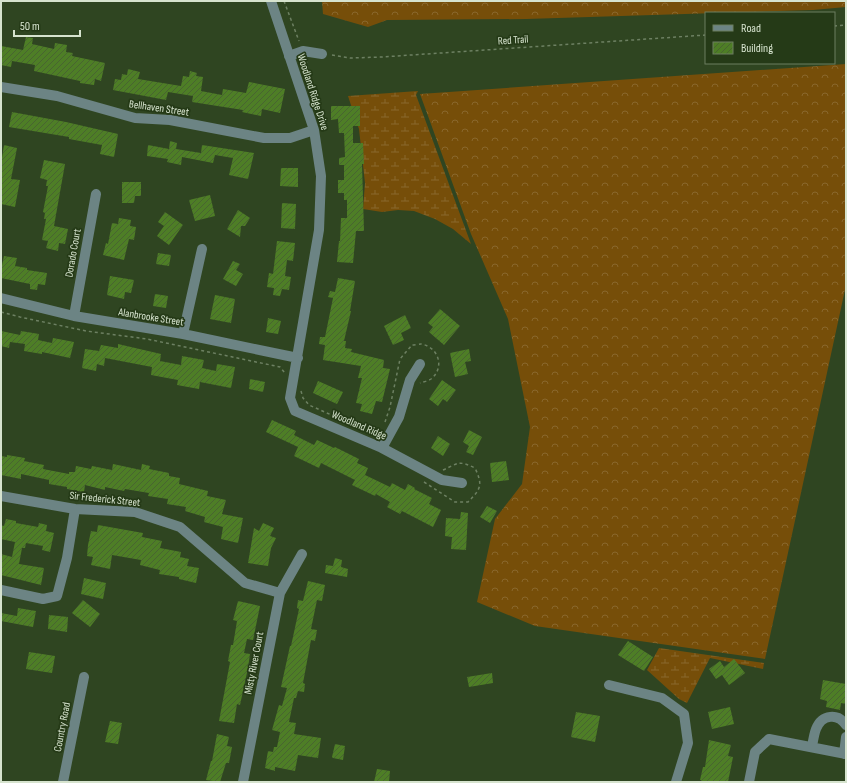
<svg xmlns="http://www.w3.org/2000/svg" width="847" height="783" font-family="'Sofia Sans Condensed',sans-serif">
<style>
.forest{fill:url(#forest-crowns)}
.wetland{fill:url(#wetland-marsh)}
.building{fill:url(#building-hatch)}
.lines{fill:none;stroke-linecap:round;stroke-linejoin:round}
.path{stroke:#6d8062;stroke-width:1.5;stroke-dasharray:3 3;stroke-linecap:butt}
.minor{stroke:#6c8484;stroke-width:10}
.labels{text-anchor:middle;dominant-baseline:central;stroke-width:3.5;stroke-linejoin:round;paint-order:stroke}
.street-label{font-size:11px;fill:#d6e3ce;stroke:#253a17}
</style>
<defs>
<pattern id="forest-crowns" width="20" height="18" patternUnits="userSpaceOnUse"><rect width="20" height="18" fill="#764e09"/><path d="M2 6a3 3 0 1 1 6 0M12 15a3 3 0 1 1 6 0" fill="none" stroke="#89672c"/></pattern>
<pattern id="wetland-marsh" width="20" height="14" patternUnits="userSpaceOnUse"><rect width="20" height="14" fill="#764e09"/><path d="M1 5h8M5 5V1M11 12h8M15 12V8" fill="none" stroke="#89672c"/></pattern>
<pattern id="building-hatch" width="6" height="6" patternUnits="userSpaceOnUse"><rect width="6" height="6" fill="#4e7e26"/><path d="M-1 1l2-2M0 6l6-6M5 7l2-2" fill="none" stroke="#486431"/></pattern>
</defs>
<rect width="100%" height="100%" fill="#2f4521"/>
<path class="forest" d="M322,1H846V7L813,10L526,19L387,20L368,27L323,14Z
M846,64V285L765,659L535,626L477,602L495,519L522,484L530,427L508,319L471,234L420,94Z"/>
<path class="wetland" d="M418,91L416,95L471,244L453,229L435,219L414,211L398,210L382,212L363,209L365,183L359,129L348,96Z
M659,648L764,663L763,669L710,658L687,703L679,699L647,670Z"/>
<path class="building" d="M26,37L33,38L32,44L54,49L55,43L67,45L66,52L73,53L72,56L105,63L101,81L95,79L94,85L80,83V81L34,71L35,65L12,61L11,67L1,65V46L23,50Z
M128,69L140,72L138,79L181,86L183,76L189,77L190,71L197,73L196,76L203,77L201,91L222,95L223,89L246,93L249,82L285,89L280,113L262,109L261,116L242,112L243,110L192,102L193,96L168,92L166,100L113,90L115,79L121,80L122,74L127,75Z
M331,106H360V126H353V143H363L364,164H362L364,231H356L353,263L337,262L339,241H340L341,218H347V200H344V193H338V180H344V165H339V158L345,157L344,133H339L338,119L331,120Z
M12,112L66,122L118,134L114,157L100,154L102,145L69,139V137L9,127Z
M170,141L177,143L176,149L201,153L202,145L254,153L248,179L229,175L233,158L215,155L213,163L182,157L181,165L167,162L168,159L147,156L148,145L169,149Z
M4,145L17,148L11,179L20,180L15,207L1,204V164Z
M44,160L65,164L54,226L68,229L65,244L59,243L58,251L46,248L48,241L42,240L46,219H44L45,213L43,212L48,186H46L47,180L40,178Z
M281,168H298V187L280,186Z
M122,182H141V196H135L134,203H122Z
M210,195L215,216L195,221L189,200Z
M282,203L296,204L295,229L281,228Z
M238,210L250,218L245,226H241L240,237L227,229Z
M165,212L183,225L169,245L157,236L164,226L158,222Z
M119,218L131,220L130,226L136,227L134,240L129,239L124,260L103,255L106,243L108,244L112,223L118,224Z
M277,241L295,243L293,261L287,260L285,276L291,277L289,290L282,289L280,296L273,295L274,288L267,287L269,273L273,274Z
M158,253L171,255L169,266L156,264Z
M4,256L17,258L15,266L27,268V270L47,273L45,285L38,284L37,290L30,289V284L1,278V270Z
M233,261L240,264L236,270L243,274L236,286L223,279Z
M110,276L134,280L131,293L125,292L124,299L107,295Z
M338,278L355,281L350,311H351L344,341H346L345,348L352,349L351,352L384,360L383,368L390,369L382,402L376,401L372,414L360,411L362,404L356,403L362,378H358L361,366L323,360L325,345L319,344L320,337H325L333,298L328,297L330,291L335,292Z
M155,294L168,296L166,308L153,306Z
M215,295L235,299L231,323L210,319Z
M440,309L460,326L444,345L429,332L433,327L428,323Z
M405,315L411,328L401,333L404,340L393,345L384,326Z
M268,318L281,321L278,334L266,332Z
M1,331L20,335L21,331L39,334L38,340L52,343L53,338L74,342L70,358L42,352V354L24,351L25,344L10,342L9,348L1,346Z
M118,344L161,354L160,361L181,365L182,356L204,360L202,368L216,371L217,364L235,367L231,388L200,382L199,389L177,385L178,380L151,375L152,367L105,358L104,366L97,364L96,371L82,368L85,349L99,351L101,345L118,348Z
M469,349L471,361L465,362L468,374L455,377L450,353Z
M250,379L265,382L263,392L249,389Z
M442,380L456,390L447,402L443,399L438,406L429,399Z
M318,381L343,392L337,404L313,393Z
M272,420L296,431L294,435L314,445L317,440L334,448L335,447L359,459L357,463L368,468L365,475L390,487L392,483L405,490L408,484L415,488L414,489L432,498L429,504L441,510L433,527L402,511L400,514L387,507L390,502L376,494L375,496L352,485L355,480L321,463L319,468L294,456L298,447L266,432Z
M469,430L482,437L473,455L466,452L469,446L463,442Z
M438,436L450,444L443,456L431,448Z
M7,455L25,458L24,461L44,465L43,469L69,474V472H75L76,466L91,469L92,466L112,470L113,464L141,470L142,464L150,466L149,469L169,473V476L180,478L179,484L208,491L207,496L226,500L222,514L243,518L238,543L221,539L223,527L204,522L205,517L185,511L186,507L167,504L168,499L148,496L149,493L125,489L124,491L105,487V490L85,485L84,492L67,489V487L49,484V480L21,474V479L1,475V456L7,457Z
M506,461L509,480L492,482L490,463Z
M487,506L497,511L490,523L480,517Z
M461,512L468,513L466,550L451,549L452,537L445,536L446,518L460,519Z
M6,519L16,521V523L38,527L39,523L47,525L46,531L54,533L50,552L42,550L43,546L26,543L25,548H22L19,564L44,568L41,585L1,575V554L12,557L15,542L1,539V525L4,526Z
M263,523L274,528L270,536L276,538L271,548L268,566L248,563L254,528L259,531Z
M98,525L143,533L142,537L162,541L160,548L181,552L180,557L189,559L187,566L199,568L196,583L179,579V577L159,574L160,570L140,565L141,560L112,555L110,569L91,565L93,557L87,556L88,545L91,531L97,532Z
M335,558L342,560L341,567L348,569L347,577L325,573L326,565L333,566Z
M84,578L106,583L103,599L81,594Z
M308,581L325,585L322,601L317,600L311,629L317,630L315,641L311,640L303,683L305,684L304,692L298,691L296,698H294L289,722L296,723L294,734L321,738L318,758L298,755L295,771L275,767V771L265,768L268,751L273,752L274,747H277L280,732L272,730L279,705L282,706L287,688L281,687L290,646H291L299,609L297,608L298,600L303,601Z
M83,600L100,614L90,627L72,613Z
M238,601L260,606L253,640L247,639L244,653L250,654L248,668L240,705L237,704L234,723L219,721L230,662L228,661L231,645H233L237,621L233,620Z
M18,608L36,611L33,627L1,621V613L17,616Z
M49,615L68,617L67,632L48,629Z
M628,641L653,657L644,671L618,655Z
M29,652L55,656L52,673L26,669Z
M734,659L745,673L729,685L722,675L716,679L709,669L720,661L724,667Z
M492,673L493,683L469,687L467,677Z
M823,680L846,684V704L841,703L840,710L826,707L827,701L820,699Z
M730,707L734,724L712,729L708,712Z
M576,712L600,716L595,742L571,737Z
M110,721L122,723L118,744L105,742Z
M217,734L229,737L227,746L232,747L229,763H226L220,782L206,780L211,761H212Z
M709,740L731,745L728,756L733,757L728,782H701V780H700L703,767H705Z
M335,744L345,746L343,760L333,758L332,757Z
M377,769L390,771L389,782H374Z"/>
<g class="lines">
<path class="path" d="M284,1L299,41
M834,26L846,25
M332,55L350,58L382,57L706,35
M306,60L320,117
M1,312L20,317L86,331L147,339L280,367L285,373
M301,391L303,398L309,405L374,434L380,431
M385,422L390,407L400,359L412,345C414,345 419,344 421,344C439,347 445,368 431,379C428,381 423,382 420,383
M424,482L455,502H468C481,489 483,485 475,468C458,460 459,463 443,470"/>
<path class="minor" d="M271,1L314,130L321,176L319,230L290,398L295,411L382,448L442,480L462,483
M289,56L303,51L322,54
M1,87L57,96L135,118L170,120L264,138H290L314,130
M1,298L74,316L183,334L298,358
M74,316L96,194
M183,334L202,249
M382,448L399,417L410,380L420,364
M1,496L75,509L135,512L180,527L245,583L280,593
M1,590L43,599L57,596L67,558L75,509
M609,685L662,698L684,714L688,743L676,782
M812,747C813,741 814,734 816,729C822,714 838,713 846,725
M844,754L846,737
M63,782L84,677
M243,782L280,593L302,554
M749,782L755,752L769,739L846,754"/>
</g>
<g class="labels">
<g class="street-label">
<text transform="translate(513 40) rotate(-4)">Red Trail</text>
<text transform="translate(313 92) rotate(72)">Woodland Ridge Drive</text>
<text transform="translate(159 108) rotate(8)">Bellhaven Street</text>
<text transform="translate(73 253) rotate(-80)">Dorado Court</text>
<text transform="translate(151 317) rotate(9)">Alanbrooke Street</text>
<text transform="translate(359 425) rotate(23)">Woodland Ridge</text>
<text transform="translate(105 499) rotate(6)">Sir Frederick Street</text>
<text transform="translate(254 663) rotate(-79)">Misty River Court</text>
<text transform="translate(62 727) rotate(-79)">Country Road</text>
</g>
</g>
<rect width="847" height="783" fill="none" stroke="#d6e3ce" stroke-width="4"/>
<rect x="705" y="12" width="130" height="52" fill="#253a17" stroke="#6c7e60"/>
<rect x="713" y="25" width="20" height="6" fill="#6c8484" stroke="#6c7e60"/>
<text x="741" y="32" font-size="12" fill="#d6e3ce">Road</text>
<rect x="713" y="42" width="20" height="12" fill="url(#building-hatch)" stroke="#6c7e60"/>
<text x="741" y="52" font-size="12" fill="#d6e3ce">Building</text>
<path d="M14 30v6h66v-6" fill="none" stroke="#d6e3ce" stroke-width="2"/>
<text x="20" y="30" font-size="12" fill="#d6e3ce" stroke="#253a17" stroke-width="3" paint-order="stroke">50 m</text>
</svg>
